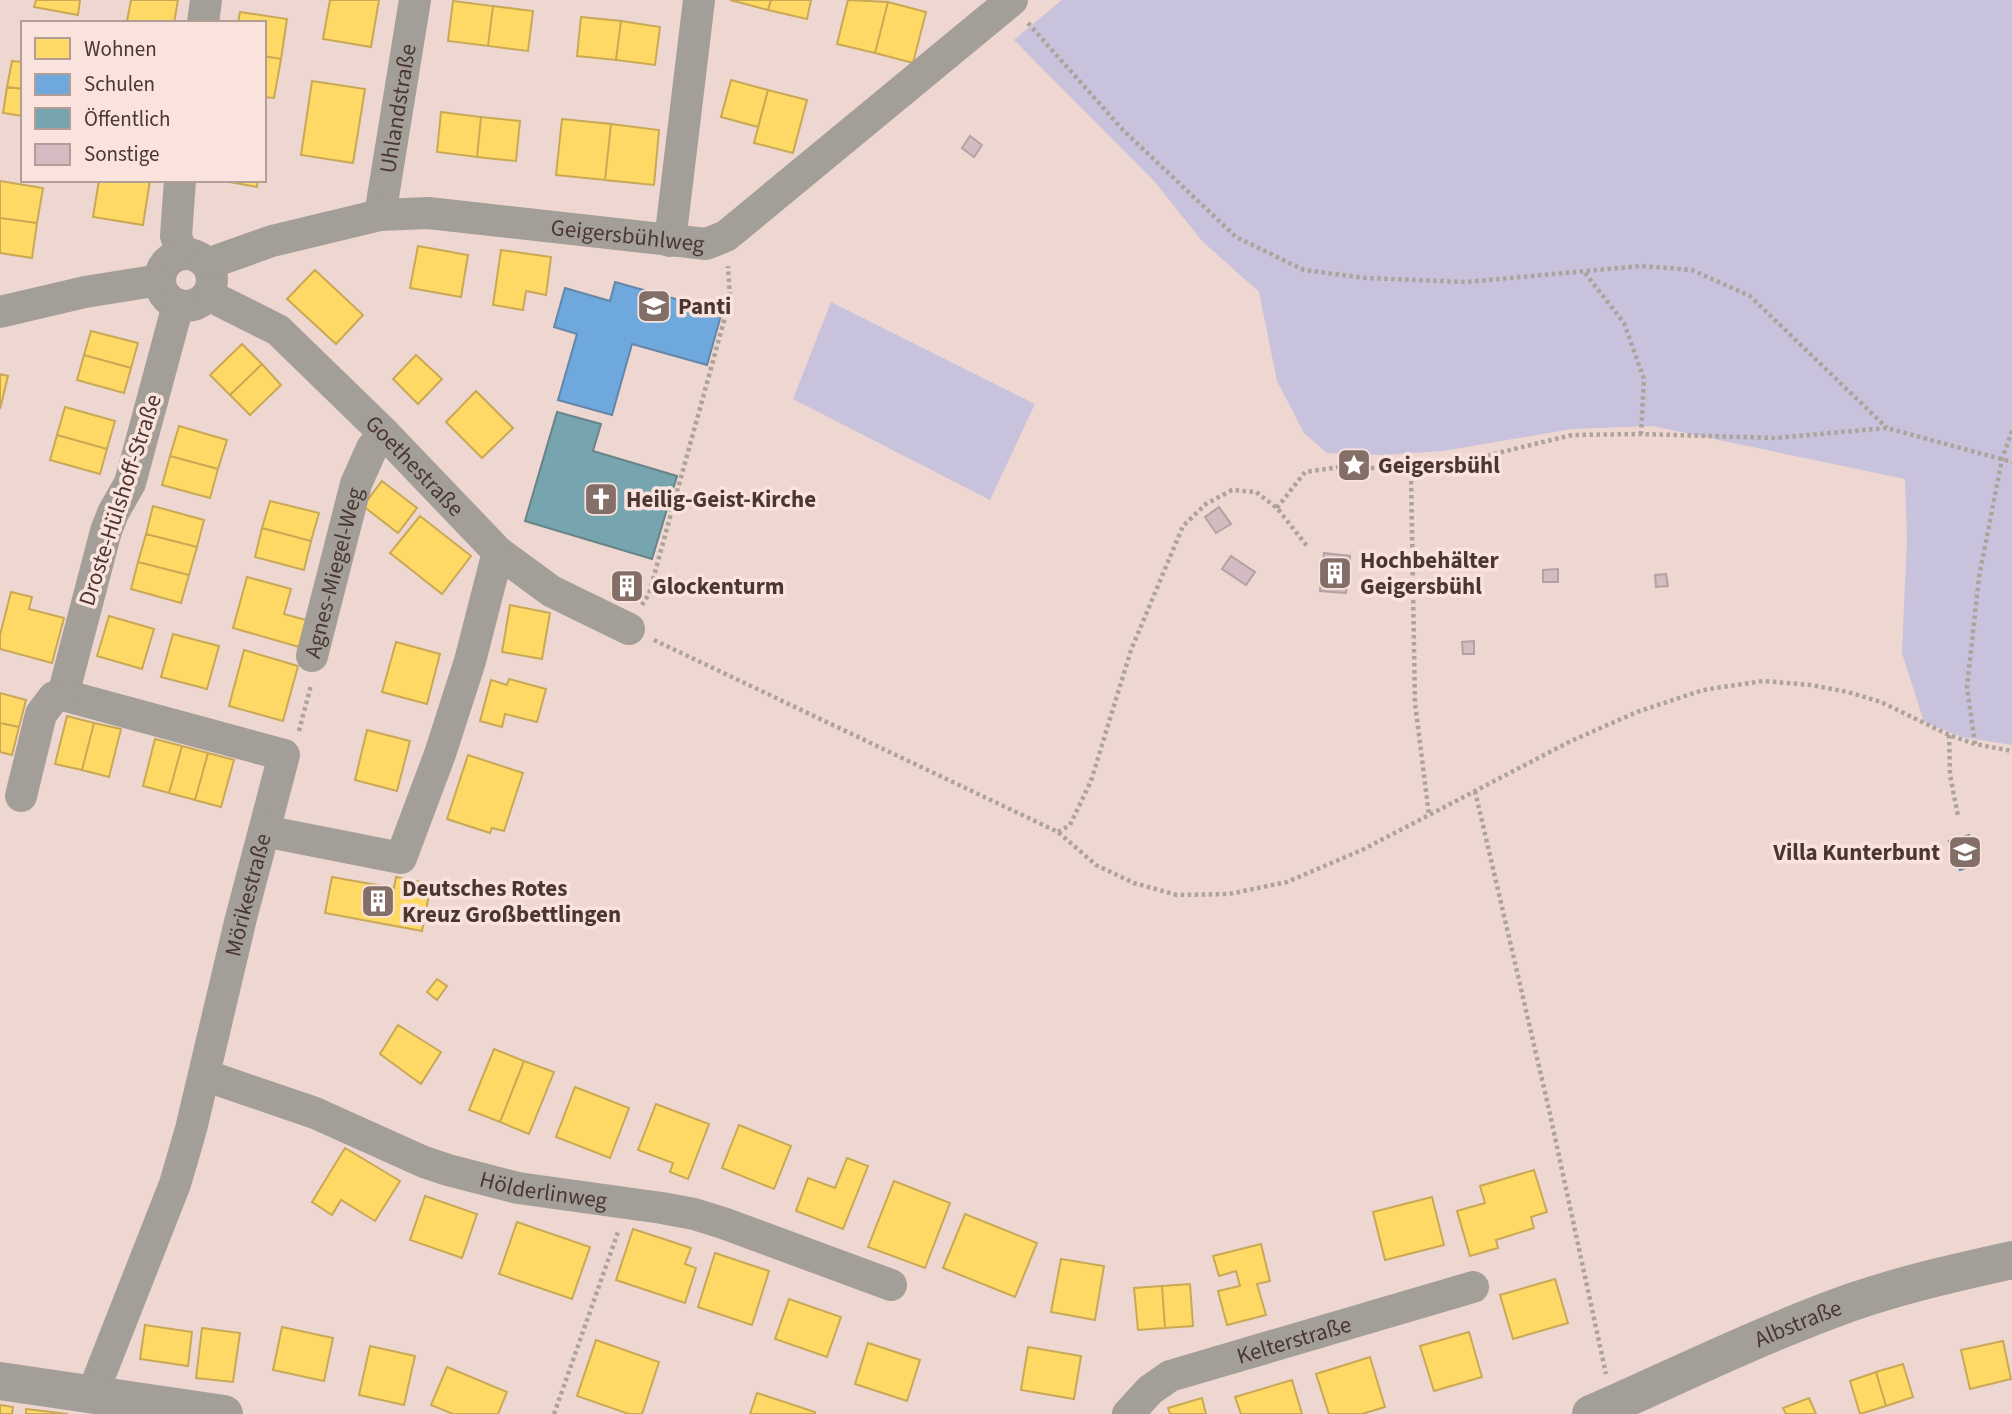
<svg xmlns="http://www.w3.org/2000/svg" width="2012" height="1414" font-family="'Source Sans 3',sans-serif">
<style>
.green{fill:#c8c2dc}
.homes{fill:#ffd966;stroke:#c9a856;stroke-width:2}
.schools{fill:#6fa8dc;stroke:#6486a8;stroke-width:2}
.public{fill:#76a5af;stroke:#698489;stroke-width:2}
.building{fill:#d4bbc2;stroke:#b3a1a3;stroke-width:2}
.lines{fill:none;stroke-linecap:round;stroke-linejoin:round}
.path{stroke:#ada39d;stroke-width:4.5;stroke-dasharray:3.5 3.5;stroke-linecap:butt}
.minor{stroke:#a39f98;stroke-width:32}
.tertiary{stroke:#a39f98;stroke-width:38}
.labels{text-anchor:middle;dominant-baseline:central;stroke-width:7;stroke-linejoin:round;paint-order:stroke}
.street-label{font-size:23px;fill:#4b3730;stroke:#f9e3dc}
.poi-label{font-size:23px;font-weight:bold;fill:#4b3730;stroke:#f9e3dc;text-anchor:start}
</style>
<rect width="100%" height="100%" fill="#eed7d0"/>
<path class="green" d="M1062,0H2012V745L1962,737L1924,722L1902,653L1907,538L1905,479L1652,426L1572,429L1443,451L1382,455L1327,453L1304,433L1277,381L1259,292L1202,241L1154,181L1014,40Z
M831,302L1035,404L990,500L793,399Z"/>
<path class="homes" d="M36,0H80L78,15L34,7Z
M131,0H178L174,23L127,21Z
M330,0H379L371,47L323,39Z
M730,0H771L768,10Z
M771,0H811L807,19L768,10Z
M848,0L888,2L875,53L837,44Z
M453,1L493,6L488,46L448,41Z
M888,2L926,12L913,63L875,53Z
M493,6L533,11L528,51L488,46Z
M240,12L287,19L281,59L264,56V23H238Z
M581,17L621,21L616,60L577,56Z
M621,21L660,27L655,65L616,60Z
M264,56L281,59L274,98L264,97Z
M12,61L23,62V89L7,87Z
M731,80L768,90L758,127L721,117Z
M312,81L365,89L353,163L301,155Z
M7,87L23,89V116L3,113Z
M768,90L807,100L793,153L754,143Z
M441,112L481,117L477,157L437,152Z
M481,117L520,121L516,161L477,157Z
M562,119L611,124L605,180L556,175Z
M611,124L659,130L654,185L605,180Z
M99,180H150L143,225L93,217Z
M218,180H258L257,187Z
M0,181L43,188L37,223L0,218Z
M0,218L37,223L32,258L0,253Z
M418,246L468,255L461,297L410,288Z
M501,250L551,257L546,295L526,291L523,310L493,305Z
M315,270L363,315L336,344L287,299Z
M91,331L138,343L131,368L84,355Z
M242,344L262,364L230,395L210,375Z
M84,355L131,368L124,393L77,380Z
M416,355L442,379L418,404L393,379Z
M262,364L281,385L250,415L230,395Z
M0,374L8,376L0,409Z
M476,391L513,428L482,458L446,422Z
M65,407L115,421L107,449L57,435Z
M179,426L227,440L218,469L170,456Z
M57,435L107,449L100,474L50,460Z
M170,456L218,469L210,498L162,485Z
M382,481L417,508L398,533L363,506Z
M270,501L319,513L311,541L262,528Z
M153,506L204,520L197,547L146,534Z
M420,516L471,556L442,594L390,553Z
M262,528L311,541L304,570L255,557Z
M146,534L197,547L189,575L138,562Z
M138,562L189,575L181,603L131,589Z
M617,571L643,578L637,601L611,593Z
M247,577L291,589L284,614L306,620L299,647L233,628Z
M11,592L32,597L29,609L64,618L52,663L0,649V635Z
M510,605L550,613L542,659L502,652Z
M109,616L154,629L142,669L97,656Z
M173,634L219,646L207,689L161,677Z
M396,642L440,654L427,704L382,692Z
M244,650L298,666L283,721L229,706Z
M509,679L546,689L537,722L505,714L502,727L480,721L491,680L507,685Z
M0,693L26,700L19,727L0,723Z
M67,716L94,723L82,770L55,764Z
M0,723L19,727L12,755L0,752Z
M94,723L121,729L109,777L82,770Z
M367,730L410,741L397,791L355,780Z
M155,739L182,746L169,793L143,786Z
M182,746L208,753L195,800L169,793Z
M208,753L234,760L221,807L195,800Z
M468,755L523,773L504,831L492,828L490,833L447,819Z
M332,877L394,888L396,877L431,884L422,931L325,913Z
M437,979L447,986L437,1000L427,992Z
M398,1025L441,1052L421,1084L380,1054Z
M494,1049L524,1061L500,1122L469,1110Z
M524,1061L554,1072L529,1134L500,1122Z
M575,1087L629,1108L610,1158L556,1137Z
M656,1104L709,1124L688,1179L670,1172L673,1163L638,1150Z
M739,1125L791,1146L774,1189L722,1168Z
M345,1148L400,1181L375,1221L341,1200L332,1215L312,1202Z
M847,1158L868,1166L843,1229L796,1211L808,1178L835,1188Z
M1534,1170L1547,1212L1531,1217L1534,1228L1496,1240L1498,1248L1470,1256L1457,1211L1485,1203L1480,1186Z
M894,1181L950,1203L925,1268L868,1247Z
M425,1196L477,1214L462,1258L410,1240Z
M1432,1197L1444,1245L1385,1260L1373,1212Z
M965,1214L1037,1243L1015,1297L943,1268Z
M517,1222L590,1247L572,1299L499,1274Z
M633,1229L691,1248L685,1264L696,1268L685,1303L616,1280Z
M1261,1244L1270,1281L1257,1284L1266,1315L1227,1325L1218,1291L1240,1286L1236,1271L1219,1276L1213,1256Z
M715,1253L769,1271L752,1325L698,1307Z
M1061,1259L1104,1266L1095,1320L1051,1312Z
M1555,1279L1568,1323L1513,1339L1500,1295Z
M1190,1284L1193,1326L1165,1328L1162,1286Z
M1162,1286L1165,1328L1138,1330L1134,1288Z
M789,1299L841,1317L827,1357L775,1339Z
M145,1325L192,1332L188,1366L140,1359Z
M282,1327L333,1338L324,1381L273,1370Z
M202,1328L240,1333L233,1382L196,1378Z
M1469,1332L1482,1377L1434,1391L1420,1346Z
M596,1340L659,1362L642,1414H629L577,1396Z
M2003,1341L2011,1379L1970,1389L1961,1350Z
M868,1343L920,1360L907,1401L855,1384Z
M370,1346L415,1356L404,1405L359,1395Z
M1028,1347L1081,1356L1074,1399L1021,1390Z
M1370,1357L1385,1407L1362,1414H1329L1316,1374Z
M1903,1364L1913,1397L1886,1406L1876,1372Z
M447,1367L507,1392L498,1414H453L431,1405Z
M1876,1372L1886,1406L1860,1414L1850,1381Z
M1292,1380L1302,1414H1241L1235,1397Z
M757,1393L815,1412V1414H750Z
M1202,1398L1206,1414H1170L1168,1408Z
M1809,1398L1816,1414H1786L1783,1408Z
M0,1405L13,1407L12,1414H0Z
M26,1409L68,1414H26Z"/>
<path class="schools" d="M615,282L722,312L707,365L632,344L612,415L558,400L577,334L554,327L565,288L610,301Z
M1969,835L1980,863L1960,870L1949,841Z"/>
<path class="public" d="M557,412L601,424L593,451L677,476L652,559L525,521Z"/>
<path class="building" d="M970,136L982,145L974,157L962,148Z
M1219,507L1231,524L1216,533L1205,517Z
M1324,553L1350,556L1346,593L1320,591Z
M1231,556L1255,572L1246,585L1222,569Z
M1558,569V582H1543V570Z
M1666,574L1668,586L1656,587L1655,575Z
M1474,641V654H1463L1462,642Z"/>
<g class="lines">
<path class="path" d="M1028,23L1123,130L1236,237L1304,270L1366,278L1466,282L1641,266L1692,270L1750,296L1887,428
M1585,273L1624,323L1644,379L1641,434
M1411,474L1415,703L1429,815
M1277,508L1305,472L1354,465L1411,474L1572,435L1641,434L1775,438L1887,428L2012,462
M642,605L649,594L730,299L728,266
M654,640L1058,832L1096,865L1134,883L1177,895L1229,894L1287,882L1362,850L1571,741L1637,712L1703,690L1763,681L1811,685L1848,692L1881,702L1949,735L1975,744L2012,751
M299,731L311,685
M1949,735L1950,775L1958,816
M1975,744L1967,687L1979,577L2002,459L2012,431
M1475,791L1548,1105L1606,1374
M1058,832L1070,825L1091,781L1131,650L1183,526L1206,504L1232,490L1256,492L1277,508L1307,546
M554,1414L618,1232"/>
<g class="minor">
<path d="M203,23L206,0"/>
<path d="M180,180L176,236L182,254"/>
<path id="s1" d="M380,215L415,0"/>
<path d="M670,241L699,0"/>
<circle cx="186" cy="280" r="26"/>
<path id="s2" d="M207,264L272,241L380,215L428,213L706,244L726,236L1012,0"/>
<path id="s3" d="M208,295L278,330L384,433L498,552L551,591L629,629"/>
<path d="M178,305L130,483L113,513L106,531L63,695L284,755L264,831"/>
<path d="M0,312L85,292L160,280"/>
<path id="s4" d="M312,656L356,484L372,448L384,433"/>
<path d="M21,796L41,714L54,697L63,695"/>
<path id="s5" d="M204,1075L315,1113L424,1162L448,1170L518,1188L662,1208L694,1214L723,1223L891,1285"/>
<path id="s6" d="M92,1395L175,1184L191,1129L241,918L264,831L401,858L440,754L470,661L498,552"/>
<path id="s7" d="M1128,1414L1150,1390L1170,1376L1473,1287"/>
</g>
<g class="tertiary">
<path d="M0,1381L224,1414"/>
<path id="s8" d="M1591,1414C1678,1376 1762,1334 1852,1302C1904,1284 1958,1272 2012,1260"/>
</g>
</g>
<defs>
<g id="school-square" transform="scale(1.75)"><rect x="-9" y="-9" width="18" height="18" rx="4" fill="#846f68" stroke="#f9e3dc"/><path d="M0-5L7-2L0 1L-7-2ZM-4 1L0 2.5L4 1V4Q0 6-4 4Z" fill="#fff"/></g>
<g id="sight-square" transform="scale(1.75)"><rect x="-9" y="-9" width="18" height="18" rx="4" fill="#846f68" stroke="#f9e3dc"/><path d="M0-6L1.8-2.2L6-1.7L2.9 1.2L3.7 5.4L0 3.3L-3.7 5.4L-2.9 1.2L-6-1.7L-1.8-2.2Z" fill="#fff"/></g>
<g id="church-square" transform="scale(1.75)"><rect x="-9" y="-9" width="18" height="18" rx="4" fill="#846f68" stroke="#f9e3dc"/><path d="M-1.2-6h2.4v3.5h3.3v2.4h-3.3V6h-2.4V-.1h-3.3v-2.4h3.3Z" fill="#fff"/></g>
<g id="building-square" transform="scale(1.75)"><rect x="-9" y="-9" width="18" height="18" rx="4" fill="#846f68" stroke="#f9e3dc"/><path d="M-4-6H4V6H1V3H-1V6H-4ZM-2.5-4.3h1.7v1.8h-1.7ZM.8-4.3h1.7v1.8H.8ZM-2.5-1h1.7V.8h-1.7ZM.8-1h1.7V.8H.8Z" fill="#fff"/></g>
</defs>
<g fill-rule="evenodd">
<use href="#school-square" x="654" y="306"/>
<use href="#sight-square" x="1354" y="465"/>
<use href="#church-square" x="601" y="499"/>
<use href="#building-square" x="1335" y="573"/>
<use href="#building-square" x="627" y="586"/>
<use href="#school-square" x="1965" y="852"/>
<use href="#building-square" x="378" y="901"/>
</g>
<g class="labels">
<g class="street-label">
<text stroke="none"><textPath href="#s1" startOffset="108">Uhlandstraße</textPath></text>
<text stroke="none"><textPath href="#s2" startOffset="429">Geigersbühlweg</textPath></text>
<text stroke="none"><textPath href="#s3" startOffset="271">Goethestraße</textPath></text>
<text transform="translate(120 500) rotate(-72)">Droste-Hülshoff-Straße</text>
<text stroke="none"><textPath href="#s4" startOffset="86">Agnes-Miegel-Weg</textPath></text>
<text stroke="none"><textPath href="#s6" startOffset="525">Mörikestraße</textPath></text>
<text stroke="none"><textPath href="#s5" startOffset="360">Hölderlinweg</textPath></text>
<text stroke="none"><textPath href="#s8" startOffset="226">Albstraße</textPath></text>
<text stroke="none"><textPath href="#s7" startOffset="186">Kelterstraße</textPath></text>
</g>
<g class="poi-label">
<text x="678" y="306">Panti</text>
<text x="1378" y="465">Geigersbühl</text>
<text x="626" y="499">Heilig-Geist-Kirche</text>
<text x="1360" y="560">Hochbehälter<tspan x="1360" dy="26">Geigersbühl</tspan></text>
<text x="652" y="586">Glockenturm</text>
<text x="1940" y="852" text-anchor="end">Villa Kunterbunt</text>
<text x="402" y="888">Deutsches Rotes<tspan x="402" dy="26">Kreuz Großbettlingen</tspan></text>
</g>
</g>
<rect x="21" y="21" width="245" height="161" fill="#f9e3dc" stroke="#b39e97" stroke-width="2"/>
<rect x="35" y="38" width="35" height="21" fill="#ffd966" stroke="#b39e97" stroke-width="2"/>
<text x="84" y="56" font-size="21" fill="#4b3730">Wohnen</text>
<rect x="35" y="74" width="35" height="21" fill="#6fa8dc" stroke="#b39e97" stroke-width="2"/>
<text x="84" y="91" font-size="21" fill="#4b3730">Schulen</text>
<rect x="35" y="108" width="35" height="21" fill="#76a5af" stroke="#b39e97" stroke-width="2"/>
<text x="84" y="126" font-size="21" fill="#4b3730">Öffentlich</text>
<rect x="35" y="144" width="35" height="21" fill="#d4bbc2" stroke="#b39e97" stroke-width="2"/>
<text x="84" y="161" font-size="21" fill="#4b3730">Sonstige</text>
</svg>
